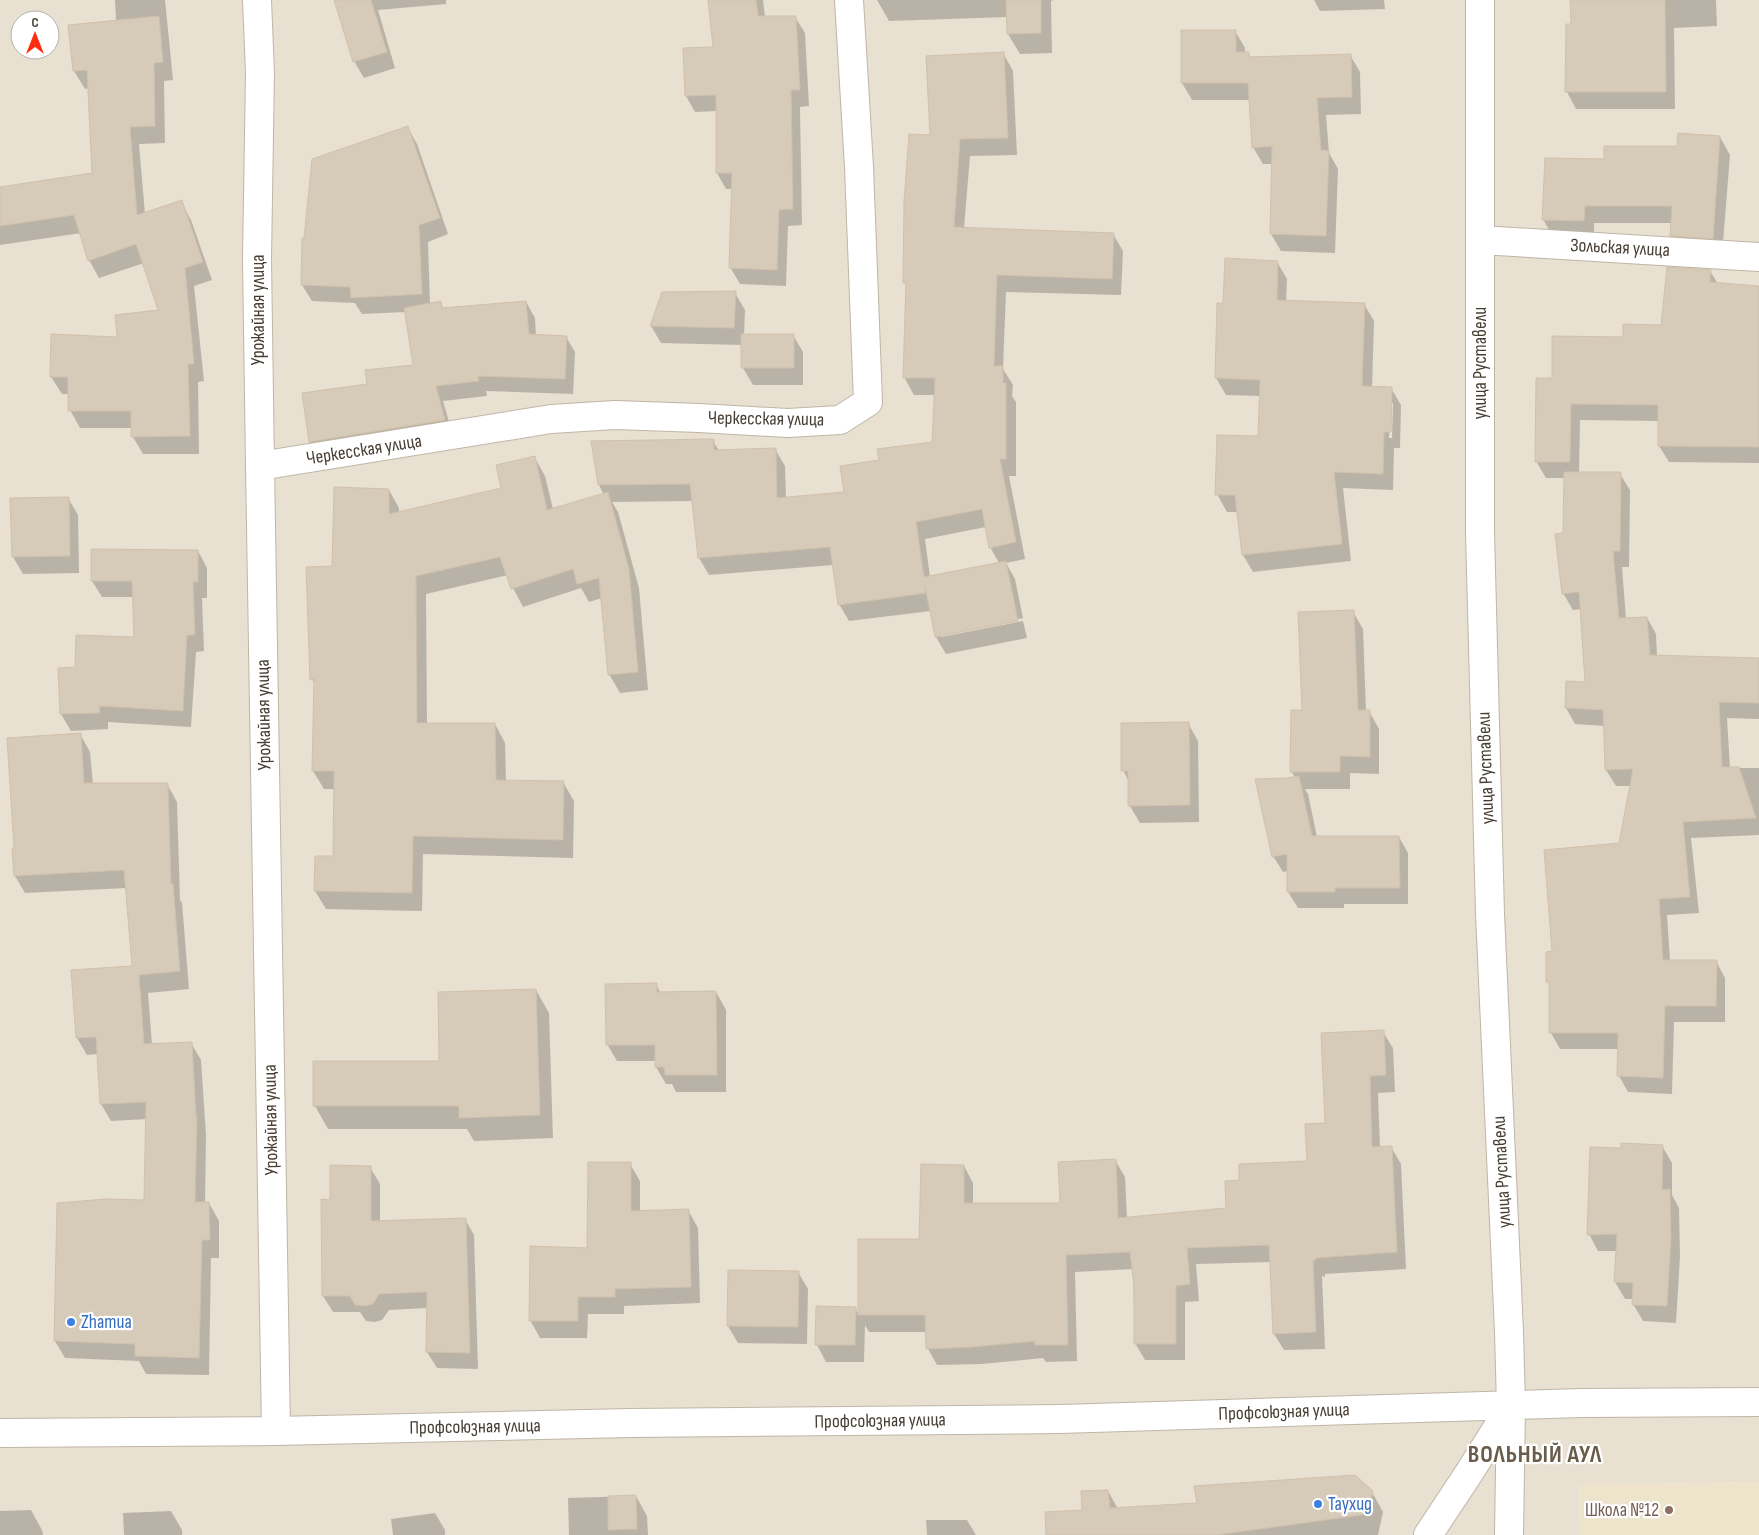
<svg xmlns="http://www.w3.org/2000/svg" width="1759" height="1535" font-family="'Sofia Sans Condensed',sans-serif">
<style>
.residential{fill:#e8e0d1;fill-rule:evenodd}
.education{fill:#eee4cc}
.shadow{fill:#0003;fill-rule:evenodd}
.building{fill:#d6cab8;stroke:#d1c1ab}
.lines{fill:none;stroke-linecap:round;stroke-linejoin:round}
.minor-casing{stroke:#bfb6a6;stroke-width:30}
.minor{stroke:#fff;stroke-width:28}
.shop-dot{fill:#3f7fe0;stroke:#fff;stroke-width:2}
.education-dot{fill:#8d6e63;stroke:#fff;stroke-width:2}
.labels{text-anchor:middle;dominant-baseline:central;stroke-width:4.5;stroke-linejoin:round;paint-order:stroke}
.street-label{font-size:19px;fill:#463e33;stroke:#fff}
.shop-label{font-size:19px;fill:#366cbe;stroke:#fff;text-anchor:start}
.education-label{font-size:19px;fill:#785e54;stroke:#fff;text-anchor:end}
.district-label{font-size:24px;font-weight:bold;letter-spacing:1px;fill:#695c4a;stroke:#fff}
</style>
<rect width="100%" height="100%" fill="#f3eee4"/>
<path class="residential" d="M0,0H1759V1482L1579,1485L1580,1535H0ZM20,20H50V50H20Z"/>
<path class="education" d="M1759,1482V1535H1580L1579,1485Z"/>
<path class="shadow" d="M115,0H165L173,80L164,81L165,143L139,144L145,214L181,202L191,220L212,280L194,286L204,381L198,382L199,454H143L133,437V428H80L70,410V394H62L51,377L118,338L160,311L144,263L99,278L89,260L81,233L0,245V188L93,174L89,88L85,89L74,71L70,26L116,21Z
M336,0H446V4L378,10L395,68L364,78L354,61Z
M710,0H763L765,17H795L805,33L809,106L800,107L802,225L788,226L786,286L740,284L730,267L733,189H726L717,173V111L695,112L686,96L714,48Z
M877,0H1053L1051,1L1052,53L1020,54L1008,34V17L889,21Z
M1314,0H1384L1385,9L1320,11Z
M1571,0H1716L1717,26L1674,28L1675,109H1576L1567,92L1573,25Z
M1182,31H1235L1245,48V53H1248L1251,58L1350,55L1360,72L1361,114L1326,115L1329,153L1338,169L1335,253L1281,251L1271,234L1272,164H1263L1253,147L1251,100H1192L1182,83Z
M1003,53L1013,71L1017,155L970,156L964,228L1113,234L1123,251L1121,295L1006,292L1003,369L1013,385L1012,396L1016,402V476H1009L1025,559L1006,563L1015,579L1023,618L941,635V637L1023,621L1027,638L946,654L936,637L931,611L849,621L839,604L833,565L709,575L699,558L693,501L612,502L618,512L639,588L648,690L620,693L609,674L602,598L589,602L581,588L523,607L513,588L508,575L426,594L427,725L495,724L505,743L506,781L563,782L574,801L573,858L423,854L422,911L326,909L315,891L334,857L335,789H324L313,771L315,685L312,679L333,567L389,490L399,508V513L502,489L535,458L545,476L553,509L604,495L599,485L713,441L719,451L775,449L785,466L786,498L845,493L881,461L934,443L935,395H914L904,377L907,287L904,282L932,137ZM986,527L990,547L999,563L930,577L925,539Z
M408,128L417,144L448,234L428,242L430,304L440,303L444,309L526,302L535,318L536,336L566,337L575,352L573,394L486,391L487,396L443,401L453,436L319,457L310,442L303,394L368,385L415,366L406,312L362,314L355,303L312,301L302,285L305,239Z
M1720,137L1730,155L1722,255L1681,253L1671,236L1672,223H1594V238L1553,237L1543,219L1605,160L1678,148Z
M1277,262L1287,279L1286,302L1364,304L1374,321L1372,388H1391L1401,405L1400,448H1394L1393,490L1343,488L1351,561L1253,572L1243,555L1239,512H1227L1217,494L1259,438L1261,396L1226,395L1216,378L1224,304ZM1390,403H1393L1392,438H1389Z
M1710,271L1718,284L1759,287V463L1669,462L1659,446V421L1580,420L1579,473L1620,474L1630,490L1629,567H1622L1626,619L1647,618L1656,634L1657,657L1759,659V719L1727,718L1730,768H1759V835L1691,838L1699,913L1667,915L1670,961H1716L1725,978V1022H1674L1672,1094L1628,1092L1619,1076V1049H1560L1551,1033V987L1548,981L1553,953L1620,844L1631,786H1616L1606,770L1605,726L1575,724L1566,708L1567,682L1586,683L1582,609L1573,610L1563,593L1565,478H1546L1536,461L1553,379L1624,338L1662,326Z
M735,293L745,310L744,335H793L803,352V385H753L743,368V345L661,343L651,326Z
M68,498L78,515L79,573L23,574L13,557Z
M198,551L207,568V598H202L204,651L196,652L191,727L108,722V729L71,731L61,714L60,669L76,668L135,638L134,597H102L92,581Z
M1353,612L1363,629L1366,711H1369L1379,729V774L1350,773V789H1305L1308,794L1317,837H1399L1408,853V904H1344V908H1298L1288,892V871L1283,872L1273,856L1295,778L1292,772L1303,711Z
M1188,723L1198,741L1199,822L1140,823L1130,806L1129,782L1123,770Z
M80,734L90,752L93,784H167L177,802L180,900L182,903L189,989L148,993L152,1045L191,1043L201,1060L206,1135L205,1203H209L219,1221V1258H211L209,1375L146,1374L139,1361L65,1358L55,1341L145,1202L147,1119L111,1121L101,1104L98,1054L87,1055L77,1038L133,967L127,888L25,893L15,876Z
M656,985L661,993L716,992L726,1010V1092H676L672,1084H666L656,1067V1061H617L607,1044Z
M536,990L549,1013L553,1138L474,1141L467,1129H328L315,1106L440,1062Z
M1383,1032L1393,1048L1395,1092L1378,1093L1380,1148L1391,1147L1401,1164L1406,1269L1325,1274V1277L1322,1276L1325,1349L1284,1350L1274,1334L1271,1262L1196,1264L1199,1301L1185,1302V1360H1145L1135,1343L1133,1269L1075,1272L1077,1361L1046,1362L1043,1358L982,1364L937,1365L928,1349L927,1332H869L865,1325L864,1362H826L817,1345L855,1308L859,1315V1240H920L964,1166L973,1183V1204H1061L1115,1160L1125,1177L1127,1219L1227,1209L1240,1182L1308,1162L1326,1124Z
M1662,1146L1672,1163V1195L1679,1208L1680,1256L1676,1323L1643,1321L1633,1304L1634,1299H1625L1615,1282L1617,1251H1598L1589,1234L1622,1149Z
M630,1164L640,1181V1212L688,1210L698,1228L700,1303L624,1306V1314H588L587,1338H540L530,1320L588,1249Z
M370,1167L380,1184V1222L465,1219L474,1235L478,1369L437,1368L427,1352L428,1308L389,1310L382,1320L375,1322L366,1321L360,1312H333L323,1296L331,1201Z
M798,1272L808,1289L807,1344L738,1343L728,1326Z
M1108,1491L1118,1509L1372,1492L1383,1512L1378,1535H1085Z
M636,1496L647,1516L648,1535H569L568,1498Z
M31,1510L42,1530L43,1535H0V1511Z
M171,1511L182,1530V1535H124L123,1513Z
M435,1513L445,1530V1535H393L391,1519Z
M926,1520H967L976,1535H927Z"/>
<path class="building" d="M334,0H371L387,52L353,62Z
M708,0H756L758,16H796L800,90H791L793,209L779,210L777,270L729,268L732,173H716V95L685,96L683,48L713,47Z
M1006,0H1041V33L1007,34Z
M1570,0H1665L1666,92H1565L1566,24H1571Z
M159,16L163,62L154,63L155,126L130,127L137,215L182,200L203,262L185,268L194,364H188L190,436L131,437V411H68V377H50L51,334L117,337L115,315L158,310L136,244L88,261L74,215L0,226V187L92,173L87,70L73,71L68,25Z
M1181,30H1236V52H1249V57L1351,54L1352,97L1317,98L1321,150L1329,151L1326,236L1270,234L1272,146L1252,148L1248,83H1181Z
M1004,52L1008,138L960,139L954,227L1114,233L1112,279L997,275L994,366H1003V383H1006V459H1000L1016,542L989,548L982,509L916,522L924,577L1006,561L1018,621L935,637L925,586L926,593L838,605L830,547L698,558L690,484L598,485L591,441L714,439V450L776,448L777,498L844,492L840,466L879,460L877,449L932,442L935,378H903L906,283H903L904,202L909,134L930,135L926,56Z
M408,126L440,218L419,225L422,294L351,298L350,287L301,285L302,238H304L312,159Z
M1678,133L1720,136L1713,239L1670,236L1672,206H1585L1584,221L1542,220L1545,158L1604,159V146H1677Z
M1225,258L1278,261L1277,300L1365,303L1362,386L1392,387L1391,432H1384L1383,474L1334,472L1342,544L1242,555L1235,495H1215L1217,435L1258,436L1260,380L1215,378L1217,303H1223Z
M1667,267L1711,270L1710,282L1759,286V447L1658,446V405L1571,404L1570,462H1535L1536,378H1552V336L1623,337V324L1661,325Z
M736,291L734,328L650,326L662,292Z
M441,301L442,308L526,301L529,334L567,336L565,379L478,376L479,381L436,386L445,420L309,442L302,393L367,384L365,370L413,365L404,308Z
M741,334H794V368H741Z
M535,456L547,510L608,492L629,569L638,672L608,675L599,578L577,584L573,569L511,589L500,557L416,576L417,723H495L496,780L564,781L563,840L413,836L412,893L314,891L315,856H333L334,771H312L314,679L310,680L306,567L332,566L334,487L389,489V514L501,488L496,465Z
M1564,472H1621L1620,551H1613L1619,618L1647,617L1650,655L1759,658V703L1719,702L1722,767H1739L1756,818L1683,822L1690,897L1659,899L1663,960H1717L1716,1006H1665L1663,1078L1617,1076L1618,1033H1549V982H1546V952L1552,951L1544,850L1619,843L1633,769L1605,770L1603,710L1565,708L1566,681L1585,682L1579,592L1562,594L1555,534L1563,533Z
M69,497L70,556L12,557L10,498Z
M91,549L198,550V582H193L195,635H187L183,711L99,706L100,713L60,714L58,668L75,667L76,635L134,637L132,581H91Z
M1354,610L1358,710H1370V757L1340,756V772H1290L1291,710H1302L1298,612Z
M1189,722L1190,805L1128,806V771H1121V723Z
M81,733L84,783H168L171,884H173L180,971L139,975L144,1044L192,1042L196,1116H197L195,1202H209L210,1240H202L199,1358L135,1356V1344L54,1341L57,1203L106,1199L144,1200L146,1102L100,1104L96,1037L76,1038L71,970L132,966L124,870L14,876L12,848H14L7,738Z
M1299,776L1312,836H1399L1400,888H1335V892H1287V854L1272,857L1255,779L1286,778Z
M657,983V992L716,991L717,1075H665L664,1067H655V1045H606L605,984Z
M536,989L540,1115L459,1118V1106H313V1061H439L438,992Z
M1384,1030L1386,1075L1370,1076L1372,1147L1392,1146L1397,1252L1316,1258V1260H1313L1316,1332L1273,1334L1269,1245L1187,1248L1190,1284L1176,1286V1344H1134V1285L1130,1252L1066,1255L1068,1345H1035V1341L972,1347L926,1349L925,1315H858V1239H919L921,1164L964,1165V1203H1060L1058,1162L1116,1159L1118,1218L1226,1208L1225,1181L1239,1180V1164L1307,1161L1305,1124L1325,1123L1321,1033Z
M1621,1143L1663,1145L1662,1190L1670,1189L1671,1238L1667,1306L1632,1305L1633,1283L1614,1282L1617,1234L1587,1235L1590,1147L1621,1148Z
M588,1162H631V1211L689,1209L691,1287L615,1289V1297H578V1321H529L530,1246L587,1248Z
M330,1165L371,1166V1221L466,1218L470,1353L426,1352L427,1292L379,1294L373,1304L365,1306L355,1305L350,1296H322L321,1199L330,1200Z
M728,1270L799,1271L798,1327L727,1326Z
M816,1306L856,1307L855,1345H815Z
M1355,1475L1373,1491L1368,1514L1217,1535H1046L1045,1512L1082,1510L1081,1491L1108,1490L1110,1508L1197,1503L1194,1486Z
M636,1495L637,1529L608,1530V1496Z"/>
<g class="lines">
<g class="minor-casing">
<path id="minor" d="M257,0L260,73L257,259L260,466L276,1431
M1480,0V532L1490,914L1509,1332L1511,1406L1509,1535
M1481,240L1759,257
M260,466L551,419L615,415L699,418L788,423L840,420L868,402L859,167L849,0
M0,1433L276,1431L630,1423L1060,1419L1583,1403L1759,1402
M1428,1535L1469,1473L1511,1406"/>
</g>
<use href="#minor" class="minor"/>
</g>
<g class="shop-dot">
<circle cx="71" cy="1322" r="5"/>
<circle cx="1318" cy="1504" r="5"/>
</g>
<circle class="education-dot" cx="1669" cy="1510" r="5"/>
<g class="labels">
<g class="street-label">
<text transform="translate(1620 248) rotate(3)">Зольская улица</text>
<text transform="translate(258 310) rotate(-90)">Урожайная улица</text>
<text transform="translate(1480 363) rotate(-90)">улица Руставели</text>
<text transform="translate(766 419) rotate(1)">Черкесская улица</text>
<text transform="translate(364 450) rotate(-9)">Черкесская улица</text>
<text transform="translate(264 715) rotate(-91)">Урожайная улица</text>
<text transform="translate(1486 768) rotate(-92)">улица Руставели</text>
<text transform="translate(271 1120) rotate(-91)">Урожайная улица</text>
<text transform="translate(1502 1172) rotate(-93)">улица Руставели</text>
<text transform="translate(1284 1412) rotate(-2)">Профсоюзная улица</text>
<text transform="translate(880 1421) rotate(-1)">Профсоюзная улица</text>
<text transform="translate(475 1427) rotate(-1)">Профсоюзная улица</text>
</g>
<g class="shop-label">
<text x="81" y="1322">Zhamua</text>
<text x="1328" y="1504">Таухид</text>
</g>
<g class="education-label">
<text x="1659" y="1510">Школа №12</text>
</g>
<g class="district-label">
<text x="1535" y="1454">ВОЛЬНЫЙ АУЛ</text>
</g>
</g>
<g transform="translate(35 35)"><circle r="24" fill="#ffffff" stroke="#b5b2ad"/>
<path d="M0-4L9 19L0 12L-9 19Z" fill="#ff2d0f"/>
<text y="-8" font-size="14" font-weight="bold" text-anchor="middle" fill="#463e33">С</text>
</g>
</svg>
